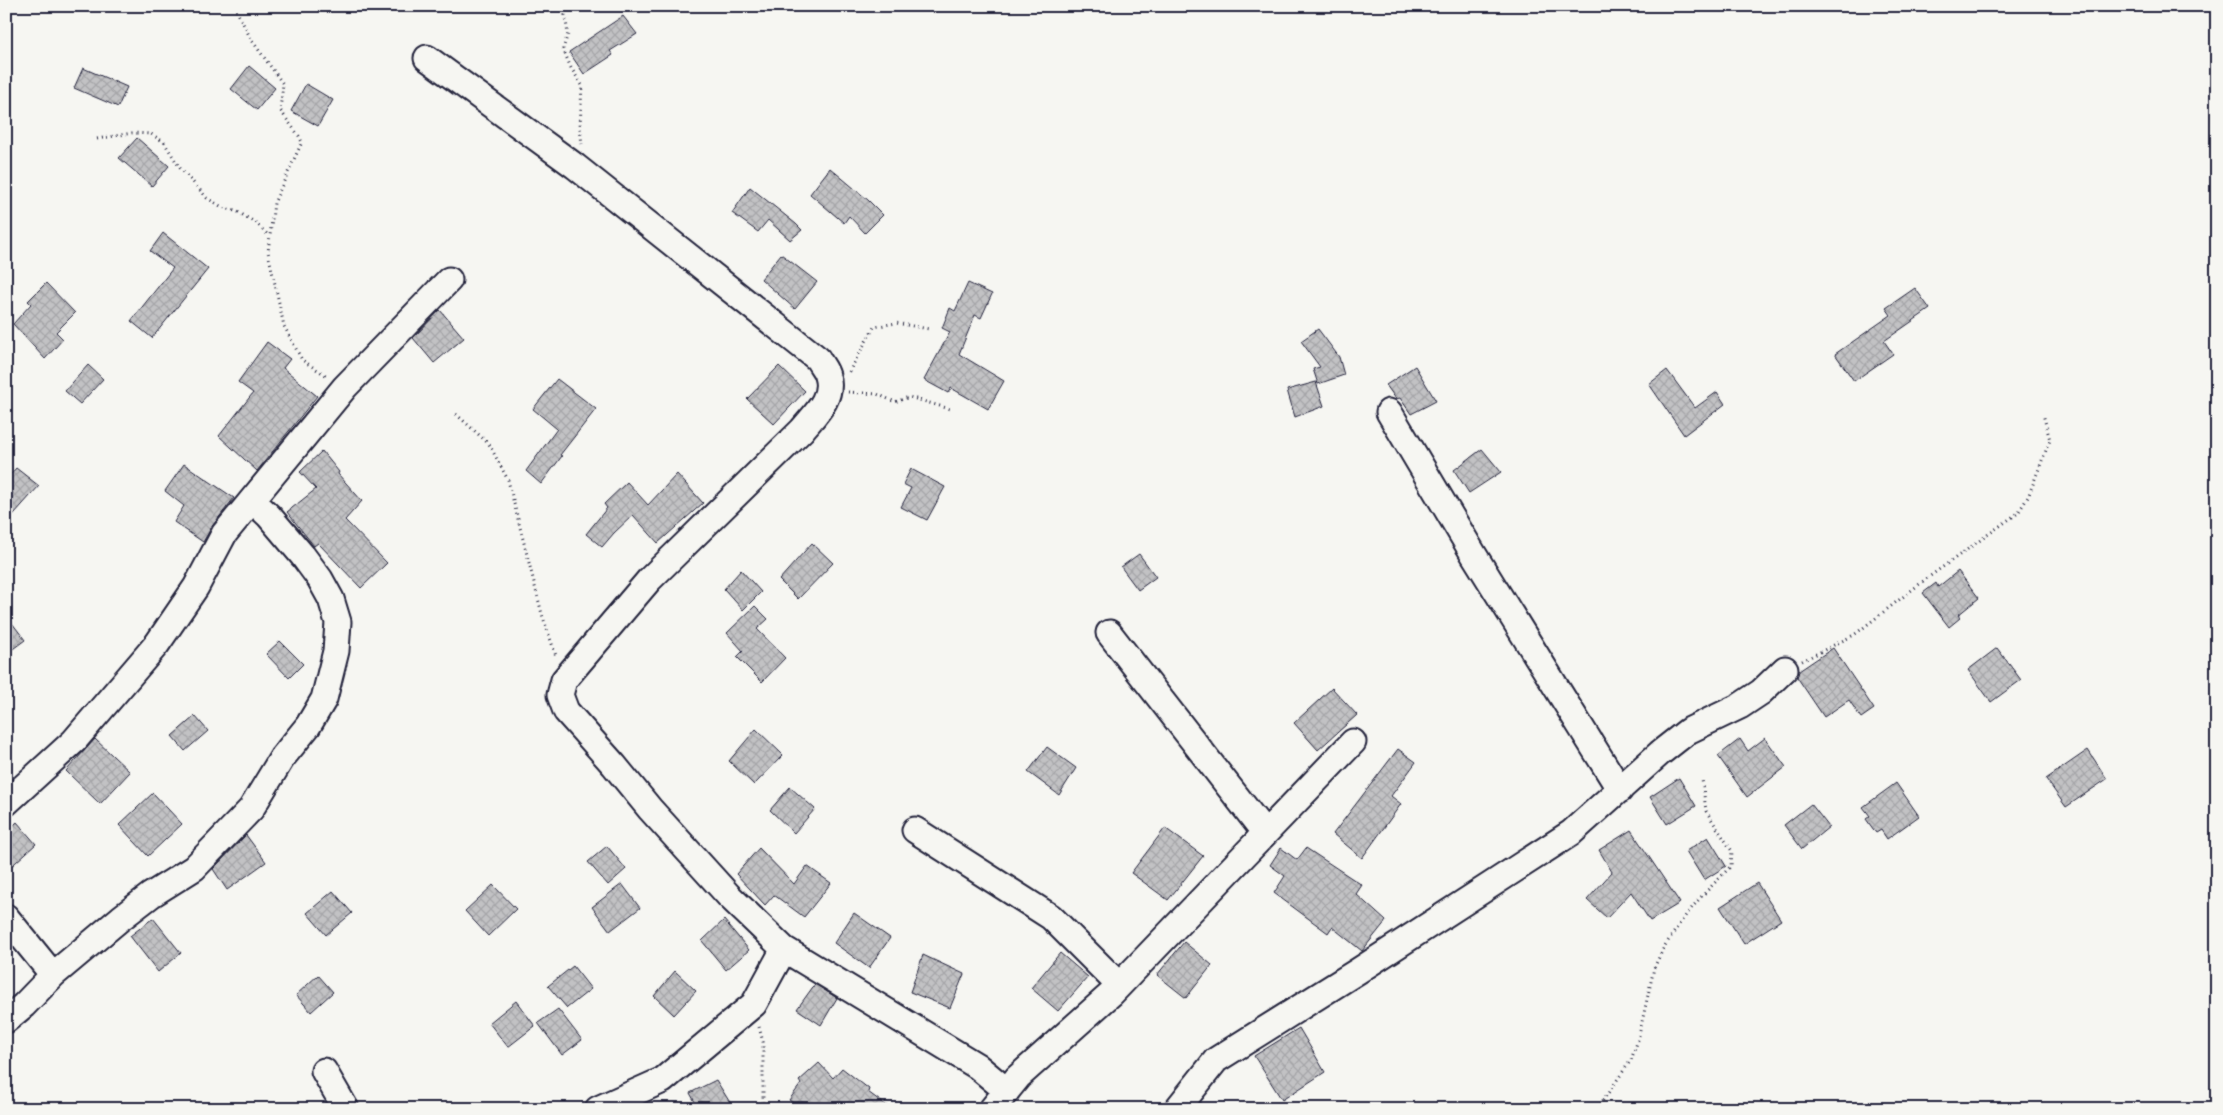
<svg xmlns="http://www.w3.org/2000/svg" width="2223" height="1115" font-family="Dekko,sans-serif">
<style>
.building{fill:url(#building-cross-hatch);stroke:#22223b}
.lines{fill:none;stroke-linecap:round;stroke-linejoin:round}
.minor-casing{stroke:#22223b;stroke-width:29}
.path{stroke:#22223b;stroke-width:3;stroke-dasharray:1 4;stroke-linecap:butt}
.minor{stroke:#f6f6f2;stroke-width:25}
</style>
<defs>
<pattern id="building-cross-hatch" width="8" height="8" patternUnits="userSpaceOnUse" patternTransform="scale(1.25)"><rect width="8" height="8" fill="#c2c2c4"/><path d="M0 0l8 8M0 8l8-8" fill="none" stroke="#a6a6a9"/></pattern>
</defs>
<rect width="100%" height="100%" fill="#f6f6f2"/>
<filter id="ink" filterUnits="userSpaceOnUse"><feTurbulence type="fractalNoise" baseFrequency=".02" numOctaves="2"/><feDisplacementMap in="SourceGraphic" scale="10" xChannelSelector="R" yChannelSelector="G"/><feConvolveMatrix kernelMatrix="1 2 1 2 8 2 1 2 1" color-interpolation-filters="sRGB"/></filter>
<g filter="url(#ink)">
<path class="building" d="M623,16L637,34L610,51L613,55L584,74L569,52Z
M249,66L275,88L257,110L231,89Z
M83,68L127,87L118,107L74,88Z
M306,84L333,100L318,126L291,111Z
M137,138L169,166L152,186L119,158Z
M830,168L868,200L883,215L865,233L849,216L844,223L810,194Z
M750,187L796,224L802,230L790,240L768,220L758,232L732,213Z
M163,233L208,269L152,338L131,321L173,268L150,251Z
M781,254L817,282L795,309L761,279Z
M46,283L75,313L56,332L63,339L45,359L13,324L31,304L28,301Z
M968,283L992,294L981,318L975,315L959,354L1004,381L988,409L951,388L948,393L924,380L950,332L942,328L950,308L955,311Z
M1915,288L1930,309L1884,341L1893,354L1854,381L1835,354L1891,315L1886,308Z
M440,310L464,338L434,363L413,338Z
M1318,329L1339,357L1344,375L1318,384L1313,369L1320,367L1301,341Z
M267,342L290,359L283,368L317,396L257,471L219,436L253,393L238,382Z
M88,365L103,379L80,404L65,391Z
M779,366L805,391L774,424L747,399Z
M1415,366L1436,401L1411,414L1400,398L1396,399L1386,385Z
M1667,370L1695,408L1717,392L1725,404L1684,435L1649,384Z
M557,379L596,409L560,455L562,456L541,484L526,471L557,429L533,409Z
M1316,382L1324,406L1295,417L1287,390Z
M1482,449L1501,472L1469,493L1454,470Z
M322,451L339,472L338,474L362,501L345,520L387,563L361,588L318,543L314,546L287,512L316,489L300,472Z
M184,464L234,498L213,525L203,542L174,522L184,506L165,491Z
M16,468L39,486L6,523V480Z
M911,469L945,487L927,520L901,507L911,488L903,484Z
M677,474L703,503L658,543L633,515L614,533L602,547L586,534L607,508L604,504L627,482L648,505Z
M812,543L833,563L798,599L779,580Z
M1139,554L1156,577L1138,590L1121,567Z
M741,570L761,592L743,610L724,589Z
M1958,571L1979,598L1958,615L1960,618L1949,627L1923,593L1936,583L1938,587Z
M755,606L768,619L757,629L785,658L762,682L737,657L743,651L727,633Z
M6,615L25,640L6,654Z
M280,641L303,664L289,678L266,654Z
M1833,648L1874,709L1861,718L1849,700L1824,717L1797,677L1799,671Z
M1997,648L2021,680L1991,702L1968,670Z
M1332,688L1357,715L1318,750L1294,723Z
M195,716L208,731L185,751L172,736Z
M756,729L783,755L754,785L729,761Z
M1765,738L1786,767L1747,797L1718,756L1740,739L1748,751Z
M95,739L130,772L100,804L66,771Z
M1047,747L1076,768L1059,795L1028,772Z
M1398,749L1416,762L1391,796L1401,804L1362,858L1333,834Z
M2088,750L2107,779L2066,807L2046,779Z
M1679,778L1696,806L1667,824L1650,797Z
M1896,783L1919,816L1887,839L1881,830L1876,833L1866,819L1870,816L1863,807Z
M790,787L815,809L794,833L770,810Z
M153,793L182,824L148,856L119,825Z
M1811,804L1829,827L1802,849L1784,825Z
M17,822L36,844L6,871V832Z
M1165,828L1203,856L1168,900L1131,873Z
M1631,830L1680,903L1650,921L1631,892L1607,918L1587,900L1612,872L1599,850Z
M246,835L266,862L227,890L213,869Z
M1708,837L1726,866L1704,880L1686,851Z
M607,846L626,869L608,885L588,862Z
M759,848L794,884L807,866L831,883L804,917L774,895L765,905L736,874Z
M1281,848L1297,860L1306,848L1362,885L1356,894L1386,921L1362,951L1332,927L1328,933L1274,893L1285,876L1270,865Z
M1757,883L1781,920L1744,944L1720,907Z
M622,884L640,908L610,931L592,907Z
M493,885L516,909L488,936L465,911Z
M333,891L352,913L326,935L307,913Z
M854,913L890,938L869,968L834,943Z
M153,918L181,953L158,972L130,936Z
M724,920L749,950L726,970L702,941Z
M1184,942L1212,965L1186,998L1157,975Z
M1060,953L1088,977L1058,1011L1031,988Z
M923,955L964,974L950,1008L910,992Z
M573,966L591,989L567,1008L548,986Z
M675,971L696,991L674,1015L654,996Z
M318,975L333,992L311,1012L296,995Z
M815,984L837,998L821,1025L797,1009Z
M516,1001L535,1026L508,1047L489,1023Z
M558,1009L582,1040L562,1055L538,1023Z
M1299,1028L1325,1072L1282,1100L1254,1056Z
M819,1063L833,1078L842,1068L869,1089L868,1092L891,1109H800L789,1100L801,1084L799,1081Z
M716,1080L734,1109H699L690,1093Z"/>
<g class="lines">
<g class="minor-casing">
<path id="minor" d="M427,58L575,166L818,359C820,364 826,370 827,376C834,398 814,415 802,430L649,580L564,680L560,695L566,711L614,765L650,809L729,896L784,949L977,1066L1007,1091
M1389,412L1474,555L1620,790
M1109,633L1265,833
M6,803L74,741L157,644L196,587L224,534L252,500
M915,830L1051,917L1119,985
M6,917L53,975
M6,1020L24,1005L53,975L121,918L151,895L194,868L251,809L282,758L308,726L324,699L336,651L338,622L331,599L320,579L303,556L269,516L252,500L345,387L449,280
M324,1071L346,1109
M598,1109L663,1080L754,1004L784,949
M992,1109L1018,1077L1111,994L1353,742
M1177,1109L1216,1060L1358,971L1571,833L1660,753L1688,731L1740,706L1761,692L1785,669"/>
</g>
<path class="path" d="M234,6L251,39L283,84L280,110L299,136L302,142L274,203L268,252L284,326L302,360L327,376
M570,6L565,15L568,34L563,49L571,68L582,85L580,128L582,144
M97,139L132,133L151,134L164,142L180,168L207,198L222,207L238,212L256,223L269,236
M849,372L874,327L896,323L929,329
M848,392L877,394L895,402L909,397L950,409
M456,414L489,444L508,480L542,614L556,656
M1802,661L1854,635L1926,579L2018,513L2028,497L2050,440L2043,414
M759,1027L763,1042V1109
M1597,1109L1631,1060L1638,1040L1654,968L1664,947L1683,919L1700,898L1731,866L1732,851L1706,811L1702,779"/>
<use href="#minor" class="minor"/>
</g>
</g>
<rect width="2223" height="1115" fill="none" stroke="#f6f6f2" stroke-width="25"/>
<rect x="12" y="12" width="2198" height="1090" fill="none" stroke="#22223b" stroke-width="2" filter="url(#ink)"/>
</svg>
